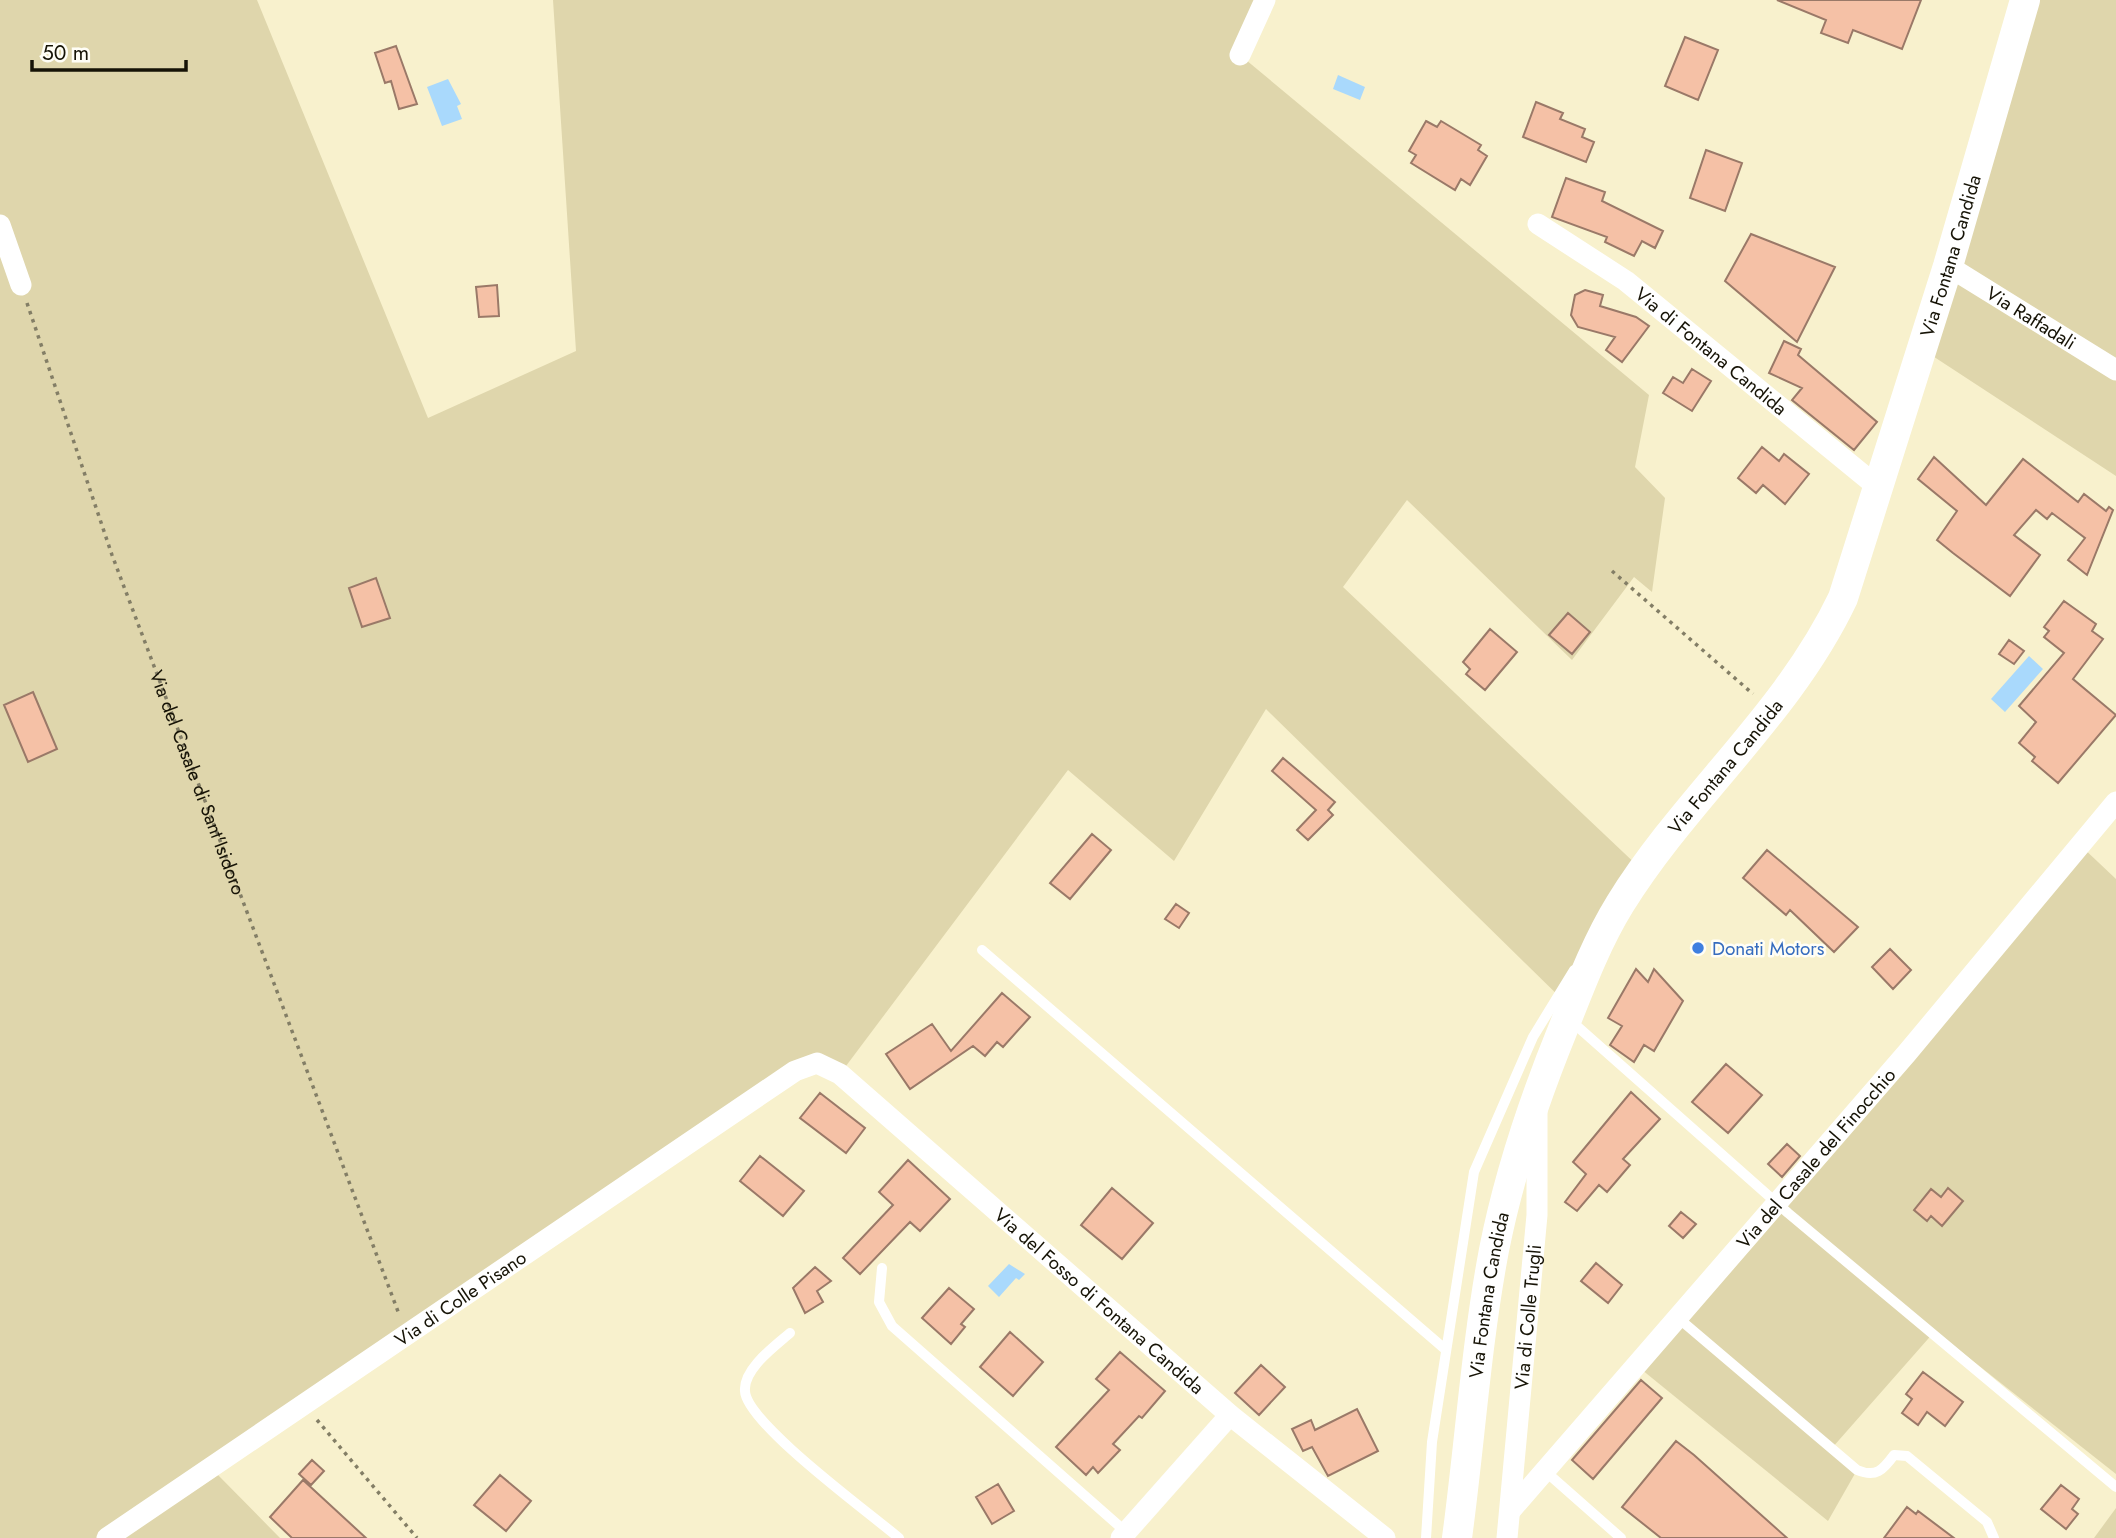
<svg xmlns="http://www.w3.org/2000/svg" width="2116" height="1538" font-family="Jost,sans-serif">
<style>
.green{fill:#dfd6ac}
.water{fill:#a9d9fc}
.building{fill:#f5c1a6;stroke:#9a7968;stroke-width:2}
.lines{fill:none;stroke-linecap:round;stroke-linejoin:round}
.path{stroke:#837e66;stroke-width:3.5;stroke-dasharray:3.5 5;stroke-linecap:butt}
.service{stroke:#fff;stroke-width:10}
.minor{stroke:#fff;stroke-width:21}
.secondary{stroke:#fff;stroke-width:30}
.shop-dot{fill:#3f7fe0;stroke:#fffef6;stroke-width:2.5}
.labels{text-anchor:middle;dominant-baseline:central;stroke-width:5;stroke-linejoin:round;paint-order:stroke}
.street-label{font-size:19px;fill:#161306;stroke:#fffef6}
.shop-label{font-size:19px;fill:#366cbe;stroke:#fffef6;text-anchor:start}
</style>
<rect width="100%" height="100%" fill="#f8f1cd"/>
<path class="green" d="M0,0H257L428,418L576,351L553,0H1265L1240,55L1649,395L1635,467L1665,498L1652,592L1634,577L1572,660L1407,500L1343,587L1642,870L1571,1008L1266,709L1174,861L1068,770L840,1074L822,1064L107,1538H0Z
M2025,0H2116V476L1922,349Z
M2080,845L2116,879V1474L1935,1331L1832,1448L1857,1470L1828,1521L1636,1365Z
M218,1475L280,1538H123Z
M2116,1508V1538H2094Z"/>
<path class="water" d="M1338,75L1365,87L1360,100L1333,89Z
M448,79L461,104L457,106L462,119L442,126L427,87Z
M2029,656L2043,669L2005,712L1991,699Z
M1009,1264L1025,1274L1019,1280L1016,1278L999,1297L988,1286Z"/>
<path class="building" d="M1777,0H1921L1902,49L1853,30L1848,43L1821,33L1826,20Z
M1685,37L1718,50L1698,100L1665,86Z
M396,46L417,104L399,109L391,81L385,83L375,53Z
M1536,102L1563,113L1560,119L1585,129L1582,137L1594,142L1586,162L1523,137Z
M1426,121L1437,127L1441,121L1481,145L1478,150L1487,156L1470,185L1461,179L1455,190L1411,163L1416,155L1409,151Z
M1706,150L1742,163L1725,211L1690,198Z
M1566,178L1605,192L1602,201L1663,231L1655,248L1642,241L1634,256L1605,242L1607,237L1552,217Z
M1751,234L1835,267L1797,342L1725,281Z
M497,285L499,316L479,317L476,287Z
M1585,290L1603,295L1600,306L1636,317L1649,326L1622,362L1606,350L1615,337L1578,327L1571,315L1575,295Z
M1784,341L1801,349L1798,355L1877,422L1854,450L1792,400L1802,388L1769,373Z
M1692,369L1711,381L1692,411L1663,393L1673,377L1683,383Z
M1762,447L1779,461L1784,454L1809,474L1785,504L1763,485L1756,493L1738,478Z
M1934,457L1986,505L2023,459L2078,502L2084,494L2106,511L2109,507L2113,510L2087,575L2068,560L2085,538L2052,513L2047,519L2036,510L2014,535L2040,555L2010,596L1953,553L1937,540L1957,511L1918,479Z
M376,578L390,618L362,627L349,588Z
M2064,601L2096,624L2092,631L2103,639L2073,679L2116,715L2058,783L2032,761L2035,757L2019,743L2036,722L2019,706L2064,653L2044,637L2049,631L2044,627Z
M1568,613L1590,632L1572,654L1549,635Z
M1490,629L1517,652L1485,690L1466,674L1470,669L1463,662Z
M2009,640L2024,651L2014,664L1999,654Z
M33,692L57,749L28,762L4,705Z
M1283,758L1335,802L1328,810L1333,815L1308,840L1297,830L1316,810L1272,771Z
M1092,834L1111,850L1070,899L1050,883Z
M1767,850L1858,927L1834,952L1790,910L1786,915L1743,878Z
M1176,904L1189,913L1179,928L1165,919Z
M1890,949L1911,970L1893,989L1872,967Z
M1636,969L1648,982L1654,969L1683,1001L1654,1051L1644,1045L1634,1062L1610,1045L1622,1026L1608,1018Z
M1002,993L1030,1017L1003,1047L997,1042L985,1056L973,1046L910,1089L886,1054L932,1024L951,1051Z
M1726,1064L1762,1095L1728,1133L1692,1102Z
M1631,1092L1660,1119L1623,1159L1630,1165L1607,1192L1599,1185L1577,1211L1565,1202L1586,1174L1573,1162Z
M820,1093L865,1128L846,1153L800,1118Z
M1787,1144L1800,1156L1782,1177L1768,1164Z
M760,1156L804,1191L783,1216L740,1181Z
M908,1160L950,1199L920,1231L910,1222L860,1274L843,1258L893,1205L879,1192Z
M1112,1188L1153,1223L1122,1259L1081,1225Z
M1948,1188L1963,1201L1942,1226L1931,1216L1927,1221L1914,1210L1931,1189L1941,1197Z
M1681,1212L1696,1224L1683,1238L1669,1226Z
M1596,1263L1622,1285L1608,1303L1581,1281Z
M815,1267L831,1281L817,1291L823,1302L805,1313L793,1288Z
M949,1288L974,1309L961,1324L965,1327L951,1344L922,1318Z
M1010,1332L1043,1362L1013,1396L980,1367Z
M1120,1352L1165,1391L1142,1418L1139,1416L1113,1444L1120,1450L1098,1473L1093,1467L1086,1475L1056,1447L1109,1390L1096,1379Z
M1261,1365L1285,1387L1259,1415L1235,1393Z
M1923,1372L1963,1402L1945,1426L1927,1412L1918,1425L1902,1413L1912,1399L1906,1394Z
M1641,1380L1662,1398L1593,1479L1572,1460Z
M1357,1409L1378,1451L1328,1476L1312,1447L1303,1451L1292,1429L1311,1420L1315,1430Z
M1676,1441L1694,1455L1787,1538H1661L1622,1507Z
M312,1460L324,1471L311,1485L299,1474Z
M500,1475L531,1501L506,1531L474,1505Z
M303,1480L366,1538H292L270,1517Z
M998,1484L1014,1511L992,1524L976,1497Z
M2061,1485L2079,1499L2072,1509L2078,1514L2066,1529L2041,1509Z
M1907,1507L1916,1514L1918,1511L1954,1538H1884Z"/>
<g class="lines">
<g class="path">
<path id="s1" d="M27,303L112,555L399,1314"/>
<path d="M1612,571L1753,694"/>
<path d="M317,1420L417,1538"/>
</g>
<path class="service" d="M982,950L1446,1350
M1570,1020L1788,1213L2116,1487
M882,1268L879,1302L892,1326L1126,1532
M1677,1317L1857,1470C1876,1478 1883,1470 1894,1455L1907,1456L1987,1522L1994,1538
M790,1333C775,1346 743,1369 745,1391C746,1423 871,1514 899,1538
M1545,1471L1621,1538
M1426,1538L1432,1442L1474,1172L1533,1037L1574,970"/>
<g class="minor">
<path d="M1240,55L1265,0"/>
<path id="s2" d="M1538,224L1626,281L1879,488"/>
<path d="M0,225L21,285"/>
<path id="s3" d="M1948,266L2116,370"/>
<path id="s4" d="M1510,1511L1907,1053L2116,802"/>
<path id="s5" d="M107,1538L795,1071L817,1063L840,1074L1230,1415L1385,1538"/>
<path d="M1121,1538L1230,1415"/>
<path id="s6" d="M1507,1538L1537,1215V1112"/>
</g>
<path class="secondary" id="s7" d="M1457,1538C1470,1442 1476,1345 1494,1250C1509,1174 1534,1100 1563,1029C1580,986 1596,943 1620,904C1687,796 1788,714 1843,598L1948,266L2025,0"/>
</g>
<circle class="shop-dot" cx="1698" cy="948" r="7"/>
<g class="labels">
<g class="street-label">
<text stroke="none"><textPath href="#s7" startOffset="1398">Via Fontana Candida</textPath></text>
<text stroke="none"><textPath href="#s3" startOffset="98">Via Raffadali</textPath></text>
<text stroke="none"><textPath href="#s2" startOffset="215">Via di Fontana Candida</textPath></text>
<text stroke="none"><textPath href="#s7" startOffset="833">Via Fontana Candida</textPath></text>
<text stroke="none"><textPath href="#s1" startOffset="509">Via del Casale di Sant'Isidoro</textPath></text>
<text stroke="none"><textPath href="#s4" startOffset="467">Via del Casale del Finocchio</textPath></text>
<text stroke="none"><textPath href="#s7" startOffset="245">Via Fontana Candida</textPath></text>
<text stroke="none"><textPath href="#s5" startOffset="427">Via di Colle Pisano</textPath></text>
<text stroke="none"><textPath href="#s5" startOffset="1225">Via del Fosso di Fontana Candida</textPath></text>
<text stroke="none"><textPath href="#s6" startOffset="222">Via di Colle Trugli</textPath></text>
</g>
<g class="shop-label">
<text x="1712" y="948">Donati Motors</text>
</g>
</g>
<path d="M32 60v10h154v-10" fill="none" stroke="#161306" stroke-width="3.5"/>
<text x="42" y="60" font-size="21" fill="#161306" stroke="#fffef6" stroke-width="5" paint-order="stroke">50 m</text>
</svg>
